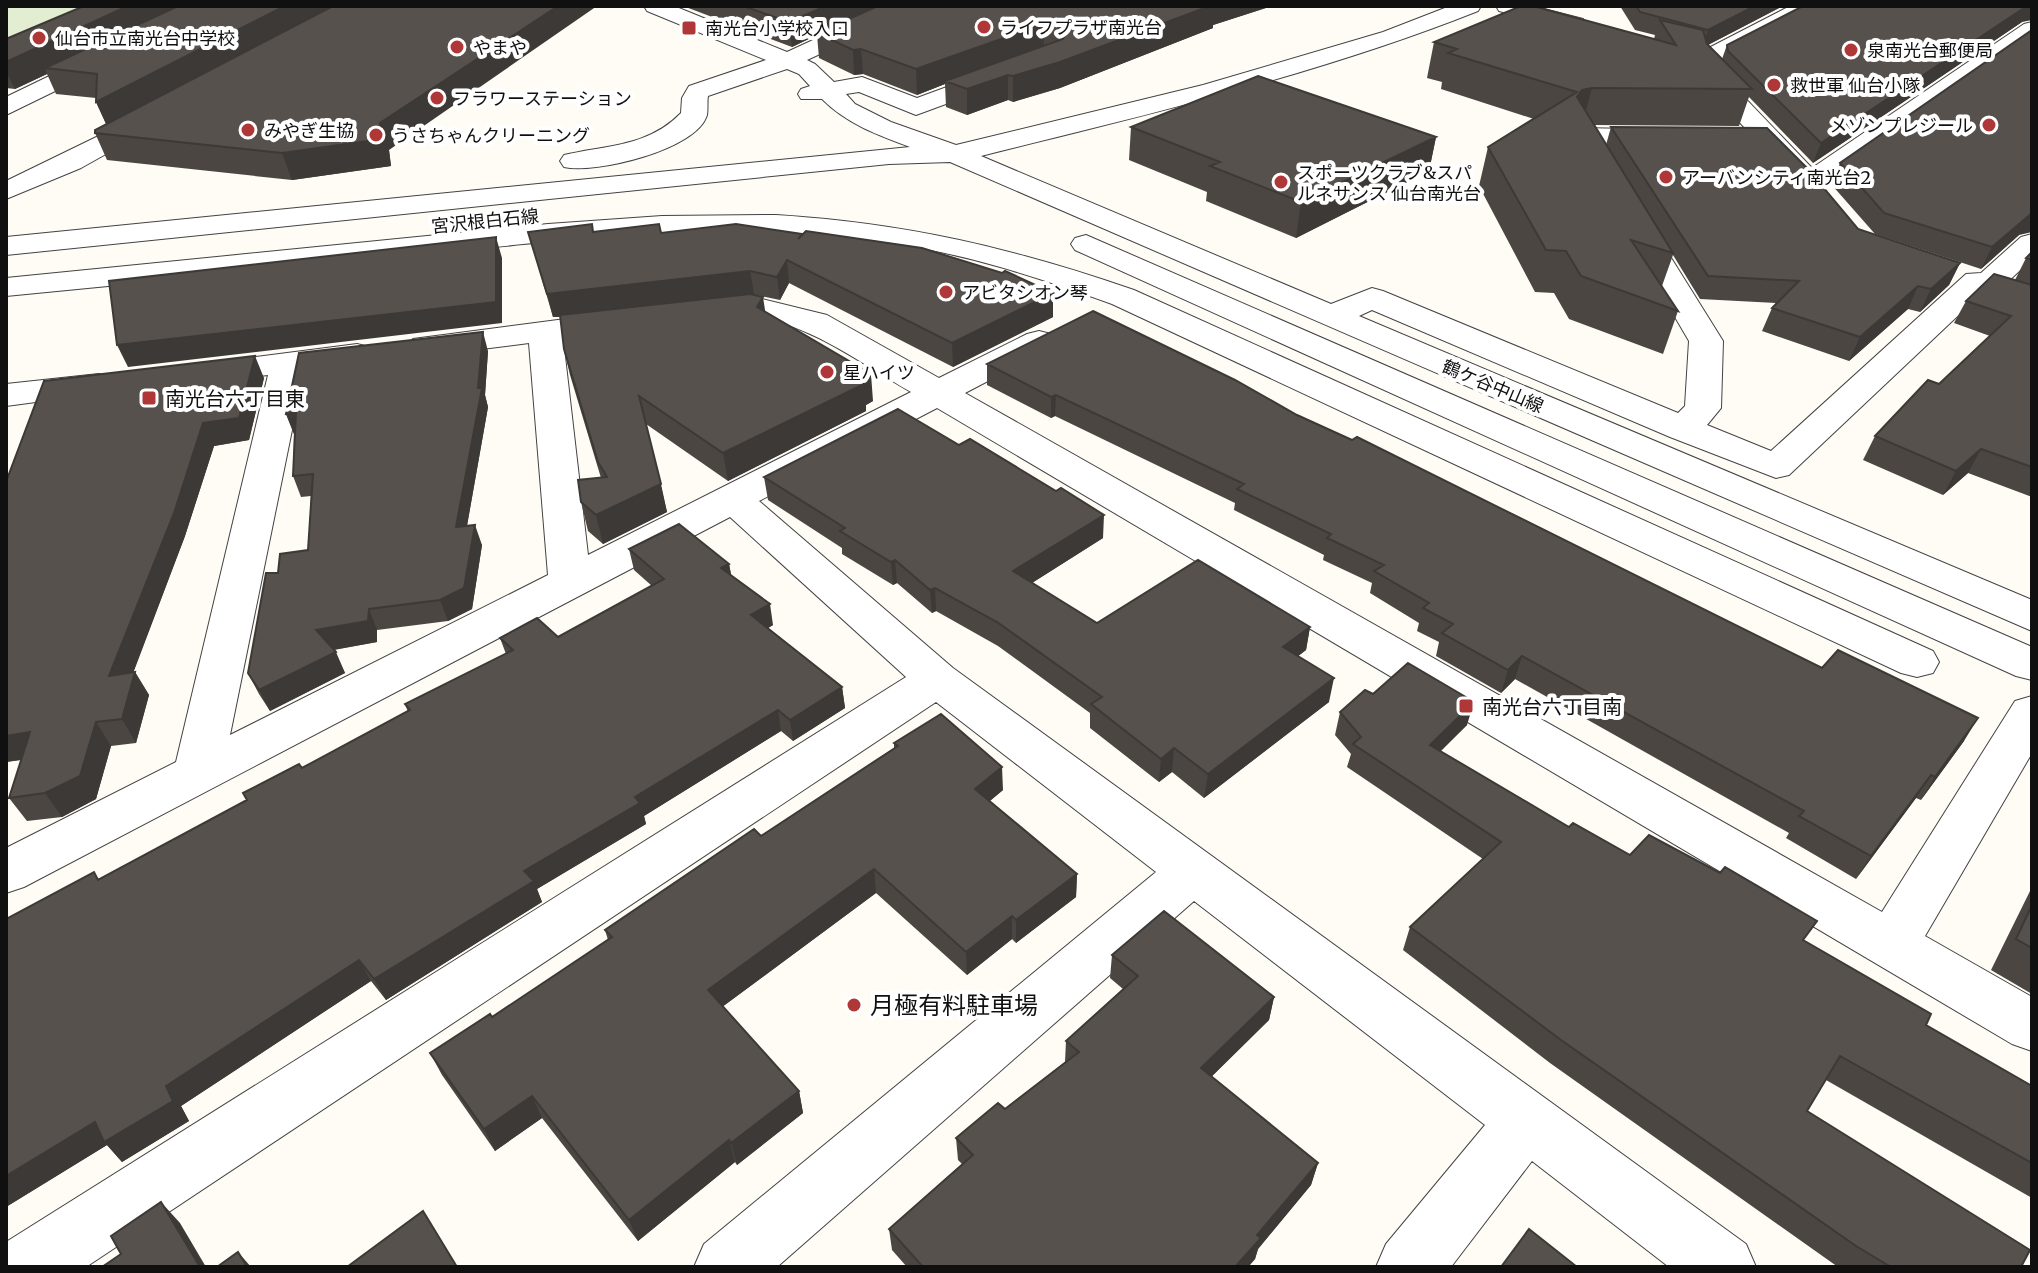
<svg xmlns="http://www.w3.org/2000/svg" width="2038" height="1273" font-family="Merriweather,'Noto Sans JP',serif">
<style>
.pitch{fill:#e2edd1}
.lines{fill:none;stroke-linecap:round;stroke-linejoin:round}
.minor-casing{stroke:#434343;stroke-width:2}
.minor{fill:#fff;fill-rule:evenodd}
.wall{fill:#4b4642}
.shaded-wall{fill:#3d3936}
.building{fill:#57514d;stroke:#3d3936;stroke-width:2}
.poi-dot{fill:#b03738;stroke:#fff;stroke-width:3}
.labels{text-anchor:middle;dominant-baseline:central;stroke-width:8;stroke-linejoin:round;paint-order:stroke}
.far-poi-label{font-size:18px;fill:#101010;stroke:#fff;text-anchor:start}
.far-street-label{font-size:18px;fill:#101010;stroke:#fff}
.poi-label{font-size:20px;fill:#101010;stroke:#fff;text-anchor:start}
.near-poi-label{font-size:24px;fill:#101010;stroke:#fff;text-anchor:start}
</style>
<rect width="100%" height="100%" fill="#fefcf4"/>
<path class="pitch" d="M6,6H111L6,53Z"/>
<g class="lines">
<g class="minor-casing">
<path id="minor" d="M194,6H222L219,11L6,115V97Z
M644,6H674L787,52L887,6H916L913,11L807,60L815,64L834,82L862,77L917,98L993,70H1011L1014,75L1011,80L916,115L859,92L846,94L855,104L891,122L956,145L1203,85L1383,32L1450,6H1481L1478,11C1317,75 1148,114 981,156L1331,304L1372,288L1383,291L1678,413L1685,406L1689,341L1569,136L1573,130L1582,128L1678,130L1682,136L1678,142L1669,144H1600L1723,341L1721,408L1707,425L1771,451L1966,274L1981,273L2021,237L2032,234V259L1998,291L1983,292L1789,475L1776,478L1670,437L1372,310L1359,316L2032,600V631L950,162L889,164L6,255V237L910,147C878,135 847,124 822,99H801L798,94L801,89L810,86L799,74L787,69L708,96C707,101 708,109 707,115C697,150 595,174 564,167L560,161L564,155C607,145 648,147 681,113L682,98L689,86L766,60L647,11Z
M1496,6H1532L1583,19L1586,24L1575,31L1499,11Z
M1790,6H1818L1815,11L1717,62L1719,71L1812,168L2024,24L2032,22V39L1821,187L1811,189L1801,187L1797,181L1799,178L1790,176L1698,78L1693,59L1697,54Z
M154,109L163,112L167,117L163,122L81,168L6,199V181Z
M776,215C905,223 1013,248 1134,290L1933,651L1939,662L1933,673L1917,677L1901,673L1112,304C1040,278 967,254 891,243C731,220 568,239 409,256C275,270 140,283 6,296V278L548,224L662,216Z
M1086,235L2032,647V680L2016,676L1075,250L1071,244L1075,238Z
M754,297L827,315L939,378L1027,334L1039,331L1051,334L1056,341L1051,348L965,393L1882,912L2015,701L2032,696V753L1925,936L2032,997V1051L2012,1044L937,408L759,501L953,668L1746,1244L1756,1267H1669L1532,1161L1451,1267H1376L1386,1244L1485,1125L1194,901L777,1267H694L704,1244L1156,872L936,702L86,1267H6V1242L906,677L730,517L24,887L6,893V848L176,762L268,375L199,383L187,380L182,373L187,366L357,344L369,347L374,354L369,361L304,371L230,735L548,575L529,343L425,356L413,353L408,346L413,339L619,312L631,315L635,322L631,329L563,339L588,555L911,392C862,364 813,326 757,317C736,314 716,324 695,319L691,312L695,305Z
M99,374L111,378L117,385L111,392L6,406V384Z"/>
</g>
<use href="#minor" class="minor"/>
</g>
<path class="wall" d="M683,6H1272L1213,25V28L1060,88L1013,102L1008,100L967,115L946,107L945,84L917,95L863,74L854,75L819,58L817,35L792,47Z
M1620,6H1783L1708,45L1722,59L1727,45L2022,22L1813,163L1749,97L1739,126L1594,125L1606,145L1611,127L1858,229L1960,263L1949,285L1920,312L1908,309L1849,361L1762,331L1772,308L1776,303L1700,299L1673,255L1662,286L1678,311L1663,354L1569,319L1554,293L1535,292L1479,186L1488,147L1534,119L1441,89L1442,82L1427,78L1434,42L1654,39L1655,35L1635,30Z
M6,39L389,150L391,166L292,180L107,160L95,133L106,124L96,102V98L56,94L47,74L15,89L6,88Z
M1131,127L1436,137L1429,171L1296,238L1206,201L1207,192L1129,160Z
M1840,163L2019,235L1981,269L1875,234L1831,184Z
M528,232L661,233L1053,317L953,367L789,283L780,300L751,294L765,311L873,401L866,405V411L728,481L646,424L667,512L603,544L588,531L581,502L601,478L570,375L564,349L560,317H553Z
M2032,252V497L1968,473L1943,495L1863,460L1875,436L1939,384L1990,336L1954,323L1966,301L2015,280L2026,258Z
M488,351L485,395L488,407L467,526L482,545L472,609L448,621L377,630V642L334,650L345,673L270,711L259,694L248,673L278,573L308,550L311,496L301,497L293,476L294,434L286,414Z
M987,364L1297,415L1964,741L1921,800L1916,798L1856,879L1786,838L1789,833L1515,679L1501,693L1436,656L1439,642L1417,631L1419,623L1370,593L1372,583L1323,560L1324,555L1234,510L1235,503L1055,416L1051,418L987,385Z
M264,378L249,440L214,446L185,536L133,672H135L149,695L136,743L111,746L96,799L62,817L27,821L9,798L21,760L6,762V482Z
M764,477L1103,538L1032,583L1097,623L1310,627L1306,650L1298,656L1329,702L1204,798L1172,772L1159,782L1090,728V713L998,646L936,611L932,613L897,583L893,585L842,554V548L768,500Z
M629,549L729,564L731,575L773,625L768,628L842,687L845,708L793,741L781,731L644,816L646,824L537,889L542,902L386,1000L371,981L181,1106L189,1121L122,1162L107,1145L6,1207V919L99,879L247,800L243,793L302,768L408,712L405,704L506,654L500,638L558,637L652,586L634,570Z
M1373,694L1467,725L1440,751L1569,827L1630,855L1804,941L1926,1025L2032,1086V1198L1826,1080L1807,1111L2021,1267H1838L1550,1063L1403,950L1410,927L1483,859L1347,767L1351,754L1335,735L1340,712Z
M894,743L1003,790L990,801L1077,874L1076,897L1016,943L1012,939L967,975L876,893L722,1007L799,1091L803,1113L737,1165L735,1162L638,1241L542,1118L495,1151L442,1075L430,1053L492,1017L608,940L605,930L761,836L894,748Z
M2032,887V994L1991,970Z
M1112,955L1274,997L1269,1020L1211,1077L1318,1163L1311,1185L1258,1249L1255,1259L1248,1267H907L892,1250L889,1229L962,1164L958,1160L956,1138L1005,1109L1065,1062L1066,1041L1123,989L1110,978Z"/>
<path class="shaded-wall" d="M128,6H187L45,68L47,74L15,89L6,71V62Z
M285,6H339L108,128L96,102Z
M558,6H597L389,150L391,166L292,180L282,153Z
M826,6H880L817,33V35L792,47L789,22Z
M1210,6H1272L1213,25V28L1060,88L1013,102V76Z
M1755,6H1783L1702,48L1708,30Z
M2027,6H2032V20L2022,22L1813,163L1821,143Z
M1044,24V48L945,81V84L917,95L916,69Z
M861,49L863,74L854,75L853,50Z
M1008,75V100L967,115V89Z
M1592,88L1582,125L1577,97L1582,90Z
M1436,137L1429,171L1296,238L1301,202Z
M2030,213H2032V232L2019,235L1981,269L1992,247Z
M496,237L502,258V323L128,367L117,345Z
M787,260L789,283L780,300L777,277Z
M1960,263L1949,285L1920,312L1931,289Z
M750,271L754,294L553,317L547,294Z
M1918,286L1908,309L1849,361L1860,337Z
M1053,293V317L953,367L952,343Z
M763,297L767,323L757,307Z
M483,332L488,351L485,395L488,407L463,548L456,527L478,388Z
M255,356L264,378L249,440L214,446L185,536L123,700L109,676L203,423Z
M871,374L873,401L866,405V411L728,481L723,453Z
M1056,395L1055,416L1051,418V397Z
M296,412L294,434L286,414Z
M1981,449L1968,473L1943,495L1956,471Z
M661,484L667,512L603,544L596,515Z
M1104,515L1103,538L1013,595V571Z
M475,525L482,545L472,609L448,621L440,600Z
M895,560L897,583L893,585L891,562Z
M729,564L733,584L721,568Z
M935,588L936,611L932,613L930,590Z
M770,604L773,625L755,636L751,615Z
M369,609L377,630V642L326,651L316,630Z
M1310,627L1306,650L1279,671L1283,647Z
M336,652L345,673L270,711L259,690Z
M1522,656L1515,679L1501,693L1508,670Z
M135,672L149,695L136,743L122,719Z
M1334,678L1329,702L1204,798L1208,774Z
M842,687L845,708L793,741L790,720Z
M1474,702L1467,725L1423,769L1430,745Z
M778,710L781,731L644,816L646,824L537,889L542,902L386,1000L374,979L524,871L635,797Z
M1978,718L1964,741L1921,800L1935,777Z
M96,722L111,746L96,799L62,817L45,793Z
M30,732L46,756L6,762V736Z
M1174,748L1172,772L1159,782L1161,759Z
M1002,767L1003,790L976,812L975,789Z
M1931,775L1916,798L1856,879L1871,856Z
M874,869L876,893L714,1013L708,990Z
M1077,874L1076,897L1016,943V920Z
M1012,916V939L967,975L966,952Z
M359,960L371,981L181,1106L189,1121L122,1162L107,1145L6,1207V1176L95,1122L166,1086Z
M1274,997L1269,1020L1197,1091L1201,1068Z
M799,1091L803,1113L737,1165L731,1143Z
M532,1096L542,1118L495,1151L484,1129Z
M729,1140L735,1162L638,1241L629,1220Z
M1318,1163L1311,1185L1258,1249L1255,1259L1248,1267H1235L1257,1235Z
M161,1202L180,1223L206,1267H200Z
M238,1252L251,1267H247Z"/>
<path class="building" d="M84,6H128L6,62V39Z
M178,6H285L96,102L97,74L45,68Z
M333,6H558L380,123L382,139L282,153L95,133V130Z
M743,6H826L789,22Z
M878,6H1210L1060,62L1013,76L1008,75L967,89L945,81L1063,39L1068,30L1061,24H1044L916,69L861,49L853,50L817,33Z
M1521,6H1533L1676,45L1660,20L1703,30L1707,44L1752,89L1592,88L1582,90L1577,97L1673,253L1631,240L1678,311L1581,276L1566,251L1546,250L1488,147L1577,92L1448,53L1457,49L1434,42Z
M1636,6H1755L1708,30L1640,12Z
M1803,6H2027L1821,143L1728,51L1727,45Z
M2032,30V213L1992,247L1884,213L1840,163Z
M1258,76L1436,137L1301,202L1210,166L1220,162L1131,127Z
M1611,127L1767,128L1807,168L1858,229L1960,263L1931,289L1918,286L1860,337L1772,308L1799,281L1708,276Z
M592,224L593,232L659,224L661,233L736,224L802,234L798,239L806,231L922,248L1002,273L1005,271L1053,293L952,343L787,260L777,277L750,271L547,294L528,232Z
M496,237V302L117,345L109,281Z
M2032,252V260L2026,258Z
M1994,274L2032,285V467L1981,449L1956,471L1875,436L1928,380L1939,384L2011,316L1966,301Z
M750,294L763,297L757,307L871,374L858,380L864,384L723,453L639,396L661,484L596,515L581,502L578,480L607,477L598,462L564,349L560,315Z
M1093,311L1235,380L1297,415L1352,440L1357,437L1822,668L1838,650L1978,718L1935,777L1931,775L1871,856L1799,816L1804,811L1522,656L1508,670L1442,633L1453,624L1423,608L1429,603L1374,571L1384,565L1327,538L1331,534L1237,489L1244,484L1056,395L1051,397L987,364Z
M483,332L478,388H482L456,527L475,525L464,588L440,600L369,609L368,621L316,630L336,652L259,690L248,673L266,573H278L280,554L308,550L313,474L293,476L296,412L286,414L299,353Z
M255,356L239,418L203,423L174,513L109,676L135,672L122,719L96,722L80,776L45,793L9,798L30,732L6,736V482L44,381Z
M898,409L959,445L970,439L1056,491L1061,488L1104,515L1013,571L1097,623L1198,560L1310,627L1283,647L1334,678L1208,774L1174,748L1161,759L1091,704L1102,697L997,622L935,588L930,590L895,560L891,562L840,531L845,528L764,477Z
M679,524L729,564L721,568L770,604L751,615L842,687L790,720L778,710L635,797L640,803L524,871L534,881L374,979L359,960L166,1086L173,1101L104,1142L95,1122L6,1176V919L94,872L98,880L247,800L243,793L299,764L302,768L410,710L405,704L513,650L500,638L537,618L558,637L664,579L629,549Z
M1408,663L1474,702L1430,745L1569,827L1573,823L1630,855L1649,835L1720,873L1725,867L1817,921L1803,940L1931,1014L1926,1025L2032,1086V1163L1840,1056L1807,1111L2030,1250L2021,1267H1891L1856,1246L1561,1040L1410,927L1501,842L1353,744L1361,737L1340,712L1365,690L1373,694Z
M941,714L1002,767L975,789L1077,874L1016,920L1012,916L966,952L874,869L708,990L799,1091L731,1143L729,1140L629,1220L532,1096L484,1129L430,1053L490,1014L492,1017L612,937L605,930L754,829L761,836L898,746L894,743Z
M2032,905V948L2016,939Z
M1164,911L1274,997L1201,1068L1318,1163L1257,1235L1261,1238L1235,1267H923L889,1229L973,1155L956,1138L998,1103L1005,1109L1079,1052L1066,1041L1138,976L1112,955Z
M161,1202L200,1267H102L121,1254L111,1236Z
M423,1211L457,1267H347Z
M1529,1229L1577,1267H1501Z
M238,1252L247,1267H217Z"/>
<g class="poi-dot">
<circle cx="984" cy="27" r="8"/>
<rect x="681" y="20" width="16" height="16" rx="4"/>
<circle cx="39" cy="38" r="8"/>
<circle cx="457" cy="47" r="8"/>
<circle cx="1851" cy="50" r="8"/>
<circle cx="1774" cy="85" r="8"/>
<circle cx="437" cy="98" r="8"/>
<circle cx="1989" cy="125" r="8"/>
<circle cx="248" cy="130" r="8"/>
<circle cx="376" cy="135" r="8"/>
<circle cx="1666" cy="177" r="8"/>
<circle cx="1281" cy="182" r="8"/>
<circle cx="946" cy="292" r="8"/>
<circle cx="827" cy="372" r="8"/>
<rect x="141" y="390" width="16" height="16" rx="4"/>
<rect x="1458" y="698" width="16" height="16" rx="4"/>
<circle cx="854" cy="1005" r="8"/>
</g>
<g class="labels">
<g class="far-poi-label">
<text x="1000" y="27">ライフプラザ南光台</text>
<text x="705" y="28">南光台小学校入口</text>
<text x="55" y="38">仙台市立南光台中学校</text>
<text x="473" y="47">やまや</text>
<text x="1867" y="50">泉南光台郵便局</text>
<text x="1790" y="85">救世軍 仙台小隊</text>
<text x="453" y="98">フラワーステーション</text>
<text x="1973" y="125" text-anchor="end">メゾンプレジール</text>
<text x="264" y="130">みやぎ生協</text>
<text x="392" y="135">うさちゃんクリーニング</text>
<text x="1297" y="172">スポーツクラブ&amp;スパ<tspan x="1297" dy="21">ルネサンス 仙台南光台</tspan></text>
<text x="1682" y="177">アーバンシティ南光台2</text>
<text x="962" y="292">アビタシオン琴</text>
<text x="843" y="372">星ハイツ</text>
</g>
<g class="far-street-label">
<text transform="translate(485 221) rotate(-6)">宮沢根白石線</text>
<text transform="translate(1493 386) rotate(23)">鶴ケ谷中山線</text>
</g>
<g class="poi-label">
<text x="165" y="398">南光台六丁目東</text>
<text x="1482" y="706">南光台六丁目南</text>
</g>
<g class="near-poi-label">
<text x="870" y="1005">月極有料駐車場</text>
</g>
</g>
<rect width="2038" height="1273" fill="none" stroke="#101010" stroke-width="16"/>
</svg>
